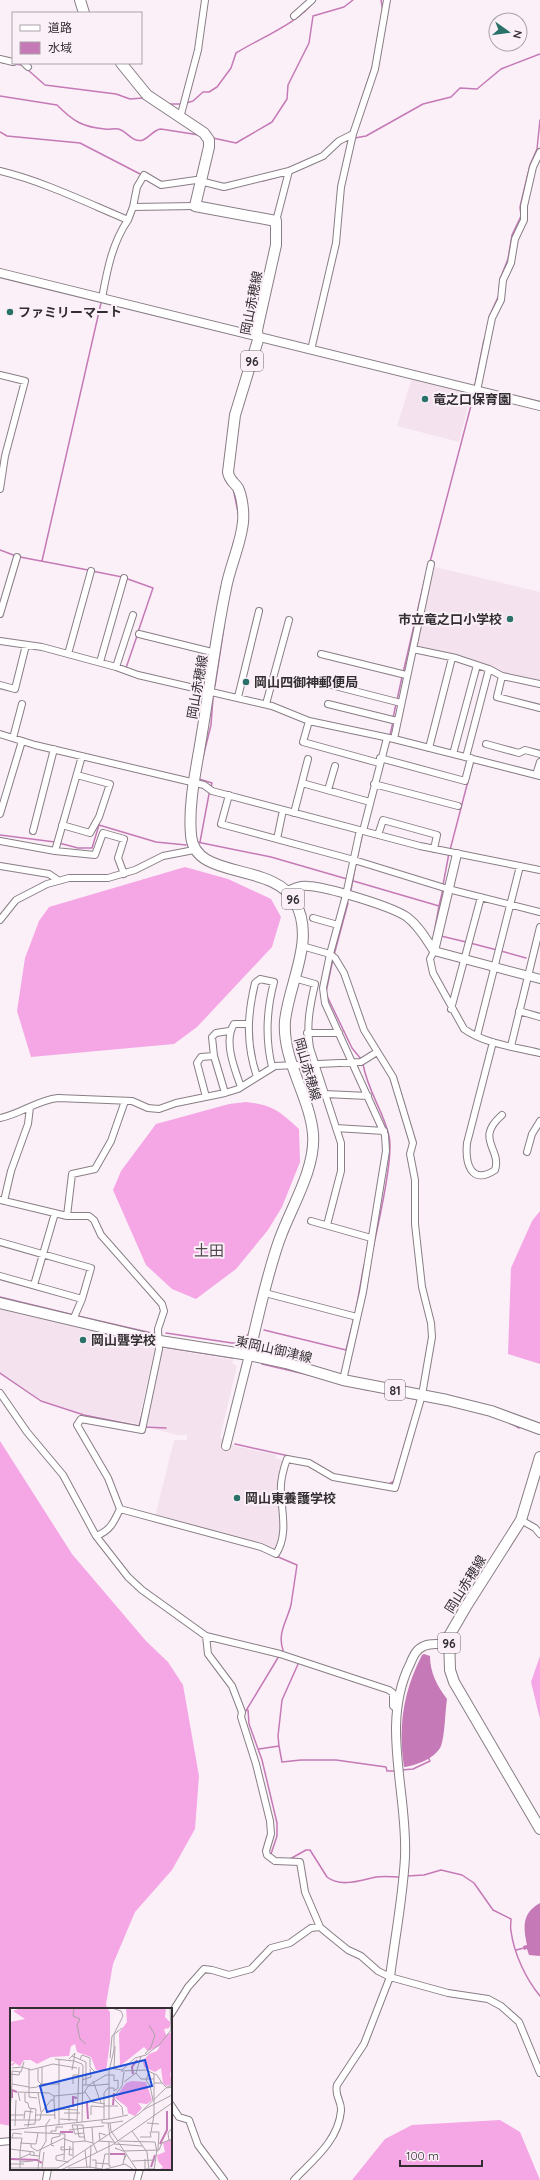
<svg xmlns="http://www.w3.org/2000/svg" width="540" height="2180" font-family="Quicksand,'Noto Sans JP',sans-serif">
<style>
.built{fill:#f4e2ef}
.forest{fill:#f5a6e5}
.water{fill:#c579b6}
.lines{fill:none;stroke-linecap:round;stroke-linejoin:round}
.stream{stroke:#c579b6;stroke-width:1.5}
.minor-casing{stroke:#887e85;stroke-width:8}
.tertiary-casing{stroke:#887e85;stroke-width:10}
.primary-casing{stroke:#887e85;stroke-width:12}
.minor{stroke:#fff;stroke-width:6}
.tertiary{stroke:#fff;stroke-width:8}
.primary{stroke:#fff;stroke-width:10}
.poi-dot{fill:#2a7169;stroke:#fbf0f8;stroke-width:1.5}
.labels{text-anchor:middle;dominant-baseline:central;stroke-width:4;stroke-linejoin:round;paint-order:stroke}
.shield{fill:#fbf0f8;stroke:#6e686d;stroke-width:1}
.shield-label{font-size:12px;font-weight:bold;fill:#322e31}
.street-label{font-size:13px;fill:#322e31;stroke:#fbf0f8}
.poi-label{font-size:13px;font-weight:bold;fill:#322e31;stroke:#fbf0f8;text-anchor:start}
.quarter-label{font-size:15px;fill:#524950;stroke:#fbf0f8}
.inset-river{fill:none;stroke:#c579b6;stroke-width:2}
.inset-road{fill:none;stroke:#aba2a8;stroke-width:1}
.view{fill:#1d4ed8;fill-opacity:0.15;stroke:#1d4ed8;stroke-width:2}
.inset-edge{fill:none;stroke:#322e31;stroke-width:2}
</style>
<rect width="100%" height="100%" fill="#fbf0f8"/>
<path class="built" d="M412,378L471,393L459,442L397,426Z
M435,567L540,592V682L505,674L419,648L416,644L429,583Z
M0,1306L156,1343L138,1424L84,1414L41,1400L0,1372Z
M163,1348L233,1360L232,1363L237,1366L220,1437L235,1446L276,1455L275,1458L281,1460L283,1463L282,1521L278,1548L272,1550L155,1516L174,1440H187V1435H177L146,1427L147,1414L161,1349Z"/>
<path class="forest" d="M185,867L228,879L271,899L281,917L272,947L197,1027L174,1044L31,1057L17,1011L25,958L39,921L49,907Z
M246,1102C273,1105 279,1111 299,1129L300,1162L282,1207L268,1230L236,1269L196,1299L172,1289L146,1265L113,1190L121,1171L156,1124L229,1104Z
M540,1211V1364L508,1354L511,1268L532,1221Z
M0,1441L72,1554L146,1641L168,1662L183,1685L199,1776L195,1829L172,1870L135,1912L113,1964L106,2004L107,2009H11V2126L0,2124Z
M540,1656V1719L531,1682Z
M500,2120L520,2132L540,2180H352L385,2139L412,2125Z"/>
<path class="water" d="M424,1654L430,1656C430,1672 437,1686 447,1699C445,1712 445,1735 441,1746C436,1758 415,1766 404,1767C398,1726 403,1692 422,1655Z
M540,1903V1956L529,1955L527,1949L524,1950L523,1946L527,1945C523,1927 522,1913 540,1903Z"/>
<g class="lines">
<path class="stream" d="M381,0L383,11
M0,62L4,63
M14,64L22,65
M28,70L45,85L116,94L130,99L143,98
M0,96L57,105C73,121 82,127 105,129C110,130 116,127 121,130C128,133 133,143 143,140C150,137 153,130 161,129L199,135
M186,103L193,101L203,92H209L217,87L231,68L236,53C260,38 299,23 315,0
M168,104H181
M359,107L373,65
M0,132L7,136L80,143L142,175
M213,138L236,143L272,122L287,99L288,85L309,43L313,16L344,7L353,0
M355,138L366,136L423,104L451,97L460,88L477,89L501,69L540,54
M263,181L284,175
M160,187L174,186
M489,317L499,295L500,279L508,259L512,235L521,216L520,207L530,165L537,149L540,120
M475,385L484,340
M233,488L239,517
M0,550L16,556
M231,552L234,541
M20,557L88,570
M42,561L101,303
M430,562L474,394
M92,571L122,577
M125,578L153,588L138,632
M126,668L137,636
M403,673L426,574
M215,686L224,627
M397,700L402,677
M393,718L396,704
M390,735L393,722
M202,761L211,725L213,698
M199,779L212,783L211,787
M0,835L55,842
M197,842L271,857L347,879
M200,842L209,794
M59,843L78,848H92L99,825L156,842L186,845
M450,850L473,762L540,779
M357,859L362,836
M350,880L439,906L443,889
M443,885L449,853
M351,890L356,863
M434,934L439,906
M441,936L466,942
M470,943L497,950
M501,951L526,958
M334,955L348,903
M326,992L333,959
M327,996L352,1048L361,1059
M363,1064C368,1092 383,1110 389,1136C394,1155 378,1226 373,1248
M0,1297L74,1315
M355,1315L364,1265
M78,1316L156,1334
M264,1330L346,1350L354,1318
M166,1333L232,1343H237L250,1333
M164,1347L233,1358
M262,1364L309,1375
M0,1373L41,1401L84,1415L139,1426L145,1403
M356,1387L367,1390
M375,1391L415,1399
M509,1422L519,1428
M144,1427L166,1428
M235,1444L289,1456
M309,1460L318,1465
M108,1472L122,1506
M382,1483L389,1484L394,1481L411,1422
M124,1512L168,1525
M251,1547L261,1550
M276,1556L297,1565C295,1578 293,1592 291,1605C287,1621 277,1633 283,1650L282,1653
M248,1710L249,1724L262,1760L277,1823V1836L271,1854
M244,1714L279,1656
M279,1746L278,1736L282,1700L299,1662
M259,1749L279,1746L282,1762L301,1760H336L386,1767L387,1771H396
M402,1770L413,1769L430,1761L428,1757
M290,1859L306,1850H310L327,1877C341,1888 361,1880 376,1877C384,1876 393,1877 401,1877
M407,1876L424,1875L441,1870L462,1875L474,1883L493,1910L511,1919C511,1923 510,1927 511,1931C514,1954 526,1979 540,1996
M516,1950L524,1948"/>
<g class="minor-casing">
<path id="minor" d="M294,16L312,0
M0,59L13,62
M24,63L28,67
M180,118L198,50L205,0
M0,171C45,182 85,202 128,220L133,207L195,206
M133,207L137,187L144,175L161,185L196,180L224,187L289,171
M276,221L289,171L323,156L339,141L353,134L375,69L387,0
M102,298C107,271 112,243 128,220
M311,350L336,243L341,187L353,134
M0,375L25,381L5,456L0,489
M477,391L492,318L501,300L503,280L511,263L515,239L524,220V206L533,167L540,152
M0,614L17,557
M139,634L216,653
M0,641L42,647L116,667L138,675L272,706L309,721L394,739L540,776
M413,649L456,658L489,669L502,676L540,684
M68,654L91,571
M321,654L406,675
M100,662L124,578
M116,667L133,615
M502,676L497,697L540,708
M327,684L401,703
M0,685L15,689L26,645
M238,697L259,611
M266,704L289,620
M328,704L397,721
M309,721L303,742L379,763
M0,734L35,745L204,785L212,791L420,846L540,870
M13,738L22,704
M394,739L431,564
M486,744L519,753L525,750L540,754
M429,748L452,658
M453,754L477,665
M466,757L489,669
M380,758L465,781L471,758
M536,775L540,762
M302,783L370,802
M374,784L458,806
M328,790L335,766
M229,795L221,824L354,860L448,889L540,912
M294,813L308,759
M0,814L22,741
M62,825L90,833L99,817L110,784L77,775
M33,831L54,749
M363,831L387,738
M378,835L383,820L437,835L434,849
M277,839L283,810
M0,841L55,851L95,855L103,833L124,839L118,858L124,874
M55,851L82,756
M0,866L49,874L58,880
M313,918L338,925
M0,920L16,900L47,884L69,878H108L135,870L163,856L194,850
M302,946L330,954L323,988L325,1003L385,1135L386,1151L363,1292L343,1380
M434,951L430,959L433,973L464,1029C485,1044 515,1047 540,1053
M294,978L315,984C310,1006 306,1025 310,1048L341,1143V1171L327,1225
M451,1009L481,897
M519,1011L540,1017
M307,1033H339
M477,1036L520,866
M493,1042L467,1143C465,1163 471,1186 495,1170C502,1149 474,1139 502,1115
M511,1046L540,927
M257,1077C246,1044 247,1016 255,983L260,979L274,982C266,1012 265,1038 272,1067
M241,1087C235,1070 223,1041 234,1024H248
M225,1093L214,1056L212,1037L216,1033L229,1031
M325,1094L368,1096
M206,1097L197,1063L201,1057L214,1056
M0,1118C21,1114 37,1100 58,1098L132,1101L148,1108L159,1109L176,1103L225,1093L238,1089L275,1066L361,1062L377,1052
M336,1128L384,1131
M527,1152L532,1134L540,1121
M0,1200L67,1216H89L94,1220L101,1235L162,1304L164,1311L158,1329L159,1349L142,1430L81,1419L77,1425L108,1478L120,1509L261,1547L276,1554C288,1535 282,1514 281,1493C280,1482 283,1470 287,1459L309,1463L333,1477L395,1488L422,1395L432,1337L431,1323L422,1287L415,1224V1180L410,1154L413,1143L393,1077L364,1030L344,973L335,958L330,954L346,895L360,830
M4,1201L11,1171L28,1124L30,1107
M67,1216L72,1174L95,1169L111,1141L125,1101
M311,1221L371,1238
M0,1242L91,1268L82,1299L73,1320
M0,1276L82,1299
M34,1285L55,1213
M265,1293L357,1317
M0,1393L27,1432L63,1475L96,1536L128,1577L142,1590L206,1636L280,1654L389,1690L393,1693V1706L397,1709
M521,1520L535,1528L540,1534
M96,1536C110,1531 114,1522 120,1509
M206,1636L208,1654L232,1686L242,1712L241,1717L256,1764L270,1821L271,1834L266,1851L267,1855L275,1861L300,1862L305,1892L320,1927L327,1933L348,1950L361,1956L378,1971L390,1977L448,1993L488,1999L501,2006L519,2022L540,2073
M171,2014L188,1987L204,1969L212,1970L229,1975L251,1969L271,1948L290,1943L311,1928L320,1927
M171,2105L179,2117L189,2120L198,2145L224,2180
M0,2142L11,2141
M46,2180L48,2169
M137,2180L140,2169
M294,2180C314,2159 338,2141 341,2111C342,2101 334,2096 337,2085L364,2044L390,1977"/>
</g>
<g class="tertiary-casing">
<path id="tertiary" d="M0,273L540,406
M287,891C294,888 300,885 308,886C327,887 391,906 407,917C419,926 426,939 434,951L540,979
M434,951L457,854
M226,1446L249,1355
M390,1977C395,1937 403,1897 405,1857C408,1793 380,1724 410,1664C413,1657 416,1649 424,1646C431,1643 441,1644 448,1645"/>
</g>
<g class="primary-casing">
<path id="primary" d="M80,0L84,13
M121,63L147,95L204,133L209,140V147L195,206L276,221V245L257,330L258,340L235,415L228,472C229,480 234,482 238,488C242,496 244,512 243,522C241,544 230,566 226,588C216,636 210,685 202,733C197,766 188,802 191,835C194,881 273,861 295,902C316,939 289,982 285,1021C282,1060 310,1097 313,1134C316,1169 290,1209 279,1241C266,1278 258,1317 249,1355
M0,1303L160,1341L249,1355L286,1363L343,1380L447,1400L491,1411L540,1429
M540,1457L521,1520L467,1605L449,1636L450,1670L454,1682L540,1829"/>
</g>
<use href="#minor" class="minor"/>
<use href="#tertiary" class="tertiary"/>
<use href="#primary" class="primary"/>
</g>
<g class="poi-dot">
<circle cx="10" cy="312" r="4"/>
<circle cx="425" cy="399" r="4"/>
<circle cx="510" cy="619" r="4"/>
<circle cx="246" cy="682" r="4"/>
<circle cx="83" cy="1340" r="4"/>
<circle cx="237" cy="1498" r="4"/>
</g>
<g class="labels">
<g class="shield">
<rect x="241" y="351" width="22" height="20" rx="3"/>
<rect x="282" y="889" width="22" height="20" rx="3"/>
<rect x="385" y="1380" width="20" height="20" rx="3"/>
<rect x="438" y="1633" width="22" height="20" rx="3"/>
</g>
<g class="shield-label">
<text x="252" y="361">96</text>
<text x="293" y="899">96</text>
<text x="395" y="1390">81</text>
<text x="449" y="1643">96</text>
</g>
<g class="street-label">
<text transform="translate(251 303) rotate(-79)">岡山赤穂線</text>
<text transform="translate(197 687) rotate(-80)">岡山赤穂線</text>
<text transform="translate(308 1069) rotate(74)">岡山赤穂線</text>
<text transform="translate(274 1349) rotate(13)">東岡山御津線</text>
<text transform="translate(465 1584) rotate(-58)">岡山赤穂線</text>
</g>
<g class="poi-label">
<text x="18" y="312">ファミリーマート</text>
<text x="433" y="399">竜之口保育園</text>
<text x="502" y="619" text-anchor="end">市立竜之口小学校</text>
<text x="254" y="682">岡山四御神郵便局</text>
<text x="91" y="1340">岡山聾学校</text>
<text x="245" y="1498">岡山東養護学校</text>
</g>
<g class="quarter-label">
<text x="209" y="1250">土田</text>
</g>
</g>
<g transform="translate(10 2008)">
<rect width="162" height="162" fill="#fbf0f8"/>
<path d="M11,0H97L100,4V34L96,63L86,62L81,49L67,44L65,36L61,38L59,48L41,49L27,56L21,52H14L10,58L5,55L2,58L1,56L5,54L0,53V14L15,11L3,3ZM116,0H156L155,9L161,15L159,20L154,21L156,27L162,24V64L160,65L162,76L156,78L153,75L151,60L145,64L134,59L133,53L139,46L147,43L150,38L138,43L134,39L110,58L109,25L117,14ZM122,73L136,74L142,92L137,96L128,95L132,100L125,108L118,105L117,99L105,90L116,75ZM162,131V162H149L153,159L148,153L147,147L155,144L153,135Z" fill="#f5a6e5"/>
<path class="inset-river" d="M123,66L122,59L127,52M2,90V82L7,84M77,95L78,111M103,97L104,85M63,99V89L67,90M50,124H63M150,136L157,122V103M100,146H115M1,151L27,152L32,155M141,159L145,147"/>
<path class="inset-road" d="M64,0L63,8L70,11L67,17L70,31L76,36M135,46L141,39L145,27L139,17M62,48L76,54V77M100,50L102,28L112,20M45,51L64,53M59,51L65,45L62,62M70,51L72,47L80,50V59L86,65M64,53L72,56L73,58L72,114M32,59V76H50M2,60L12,59L21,62L43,56L67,60M19,60V89L27,90M99,60L112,62L125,50L136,47L150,36L161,22L160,0M28,61V73L31,76M104,61L105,38M2,63L11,64L14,54M2,63V76M111,63L136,62L147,67L152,75M139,64L136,72L140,78L143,92M126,65L131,71H144M0,66L9,67L10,64M144,66V107L141,124H149L148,142M72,72L81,69L80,61M83,73L91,95M114,74L126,65L131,48M144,75H152L157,80L162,79M63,76V67H68M72,77H79L96,67H104V73L108,72V80L104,83V80H98L94,85V111M19,80L27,79L32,76M75,84L82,94L95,96M28,85L31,104M44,92L45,111M10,93L8,84L39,85L44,88M59,98V113M94,98H108M50,101L68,102M133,102L162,87M0,103L2,76L19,79M54,105H70M0,107H15M25,107H45M81,107V98L94,99M113,107L112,99L103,90L112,78L114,64M14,111L15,103L23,104M50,111L67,112M99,111L118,107M0,112H30L31,105L41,92H44V88L74,85L78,78L99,76M92,112V115H100L101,123L108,133M67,115L69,59M98,115L100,128L105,135M100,115L113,113M137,115L149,116M14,117L25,116L26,101L19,100L18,95L15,94V85M49,117V52M67,117L69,129H75M5,118L6,92M18,119L21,100M82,119L83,135M73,120L94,118M0,122L99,111V63L104,42V26L113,8L111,3L102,0M59,122L74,120M122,123L137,144L139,162M14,124L55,126M41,125V123H46V119H53M74,125L65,126L62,117H73V118L75,133L83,135L87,144M130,129H141L140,124M0,130H12L10,143M2,130L3,125L12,126M54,131L63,134V149M90,132L89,125L96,127M159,132L158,125L162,120M88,133L104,134M109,133L145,134L147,144M63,134L75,133M99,134V158H101M108,134L127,162M10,135L26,136L28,125M21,136V139L27,143L54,130M104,136L133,138M44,138L41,137L42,130L50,128V126M60,138L59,147H62M54,139H51V142L63,141M0,141L24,144V148M107,141L105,140L113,143L149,142L152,135L162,131M75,142L77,160M10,143V160M20,144V147L29,148M54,146L46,148V152L59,154M8,151L20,146M135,151V161H145M54,152L55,126M82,152H86V161M122,153L146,152M10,154L23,153M86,155L99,156M0,156H14M113,156L115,147H116L114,152M79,159L92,161M0,160H48L129,106L157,79L162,77M32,160L34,144M58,160L80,159L81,137M28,161L30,143L36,133V117L40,111M92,161L95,146H99M51,162L102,137L162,95M92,162L115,156L124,162M144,162L147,142"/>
<path class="view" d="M135,52L142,78L37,104L30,78Z"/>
<rect width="162" height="162" class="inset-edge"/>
</g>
<rect x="12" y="12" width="130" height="52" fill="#fbf0f8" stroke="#aba2a8"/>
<rect x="20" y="25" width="20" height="6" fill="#ffffff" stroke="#aba2a8"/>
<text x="48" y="32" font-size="12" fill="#322e31">道路</text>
<rect x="20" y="42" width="20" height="12" fill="#c579b6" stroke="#aba2a8"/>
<text x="48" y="52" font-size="12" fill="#322e31">水域</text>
<g transform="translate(508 32) rotate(104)"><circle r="19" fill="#fbf0f8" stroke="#aba2a8"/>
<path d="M0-3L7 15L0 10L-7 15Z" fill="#2a7169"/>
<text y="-6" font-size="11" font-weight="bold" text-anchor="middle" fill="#322e31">N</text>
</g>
<path d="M400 2160v6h82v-6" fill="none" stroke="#322e31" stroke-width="2"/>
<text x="406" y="2160" font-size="12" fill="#322e31" stroke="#fbf0f8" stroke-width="3" paint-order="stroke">100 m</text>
</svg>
